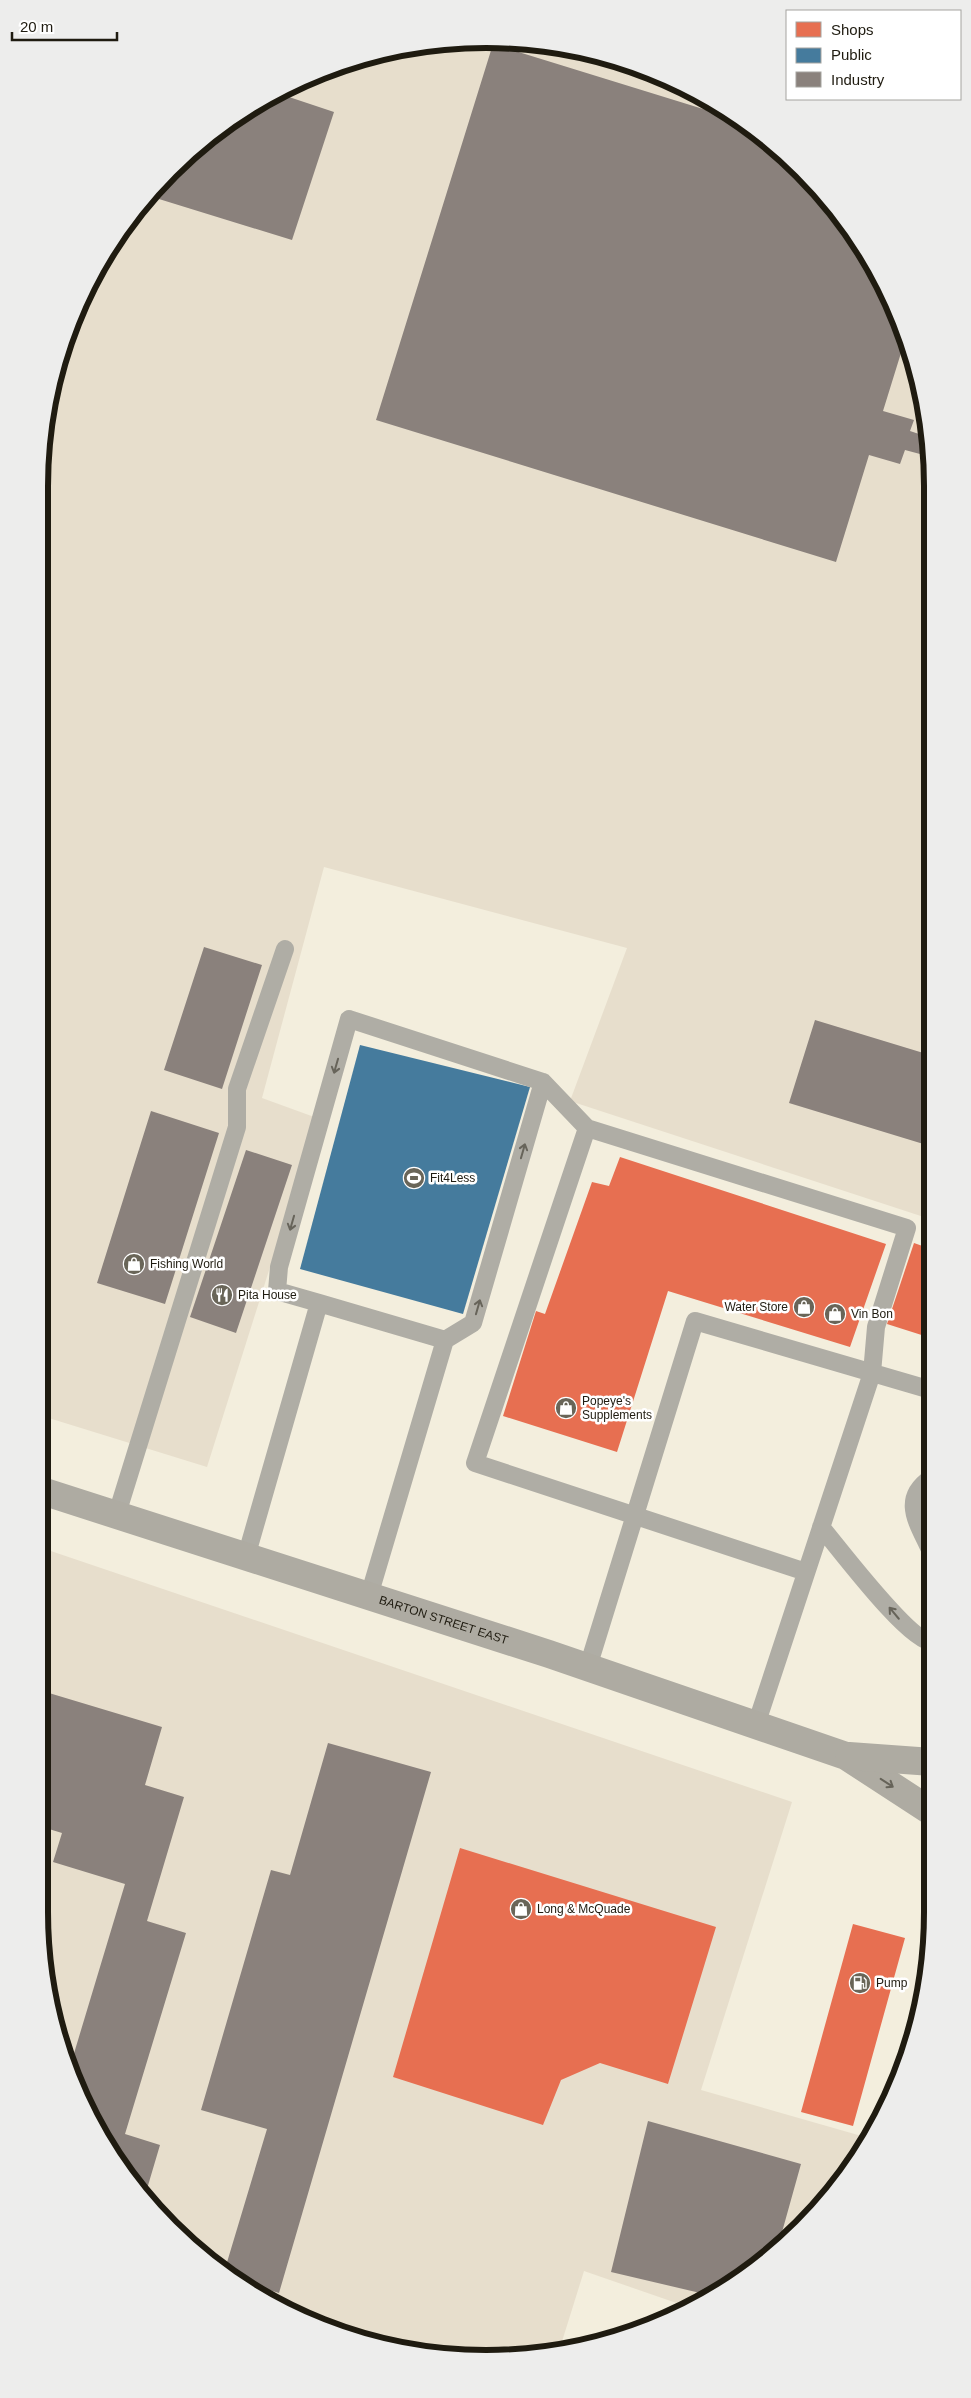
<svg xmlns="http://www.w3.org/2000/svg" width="971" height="2398" font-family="Arial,sans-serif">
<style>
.industrial{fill:#e7decc}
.shops{fill:#e76f51}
.public{fill:#457b9d}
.industry{fill:#8a817c}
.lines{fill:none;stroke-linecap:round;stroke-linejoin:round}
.service{stroke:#afada5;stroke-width:18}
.secondary{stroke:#aeaba2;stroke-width:28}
.oneway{stroke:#67645a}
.oneway2{stroke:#666359}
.labels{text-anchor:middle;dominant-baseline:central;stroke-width:5;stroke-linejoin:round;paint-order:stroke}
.poi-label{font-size:12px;fill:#1f1b10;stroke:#fff;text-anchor:start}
.street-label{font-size:12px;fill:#1f1b10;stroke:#fff}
.rim{fill:none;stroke:#1f1b10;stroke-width:6}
</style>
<rect width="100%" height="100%" fill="#f3eedd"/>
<path class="industrial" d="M456,40L544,43L629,62L733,114L822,191L898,314L928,427L930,1219L570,1101L627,948L324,867L262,1098L317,1118L207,1467L39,1415V486L62,342L98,262L149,191L213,131L288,85L370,54Z
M39,1547L792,1802L701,2090L865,2137L840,2185L780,2248L709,2299L688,2307L584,2271L559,2351L427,2355L342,2336L262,2300L149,2207L98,2136L63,2056L39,1912Z"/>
<path class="shops" d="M929,947H930V973L922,971Z
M620,1157L886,1244L850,1347L668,1291L617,1452L503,1416L536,1311L545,1314L592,1182L609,1186Z
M914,1243L931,1249V1338L887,1324Z
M460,1848L716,1927L668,2084L600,2063L561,2080L543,2125L393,2077Z
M853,1924L905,1938L853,2126L801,2112Z"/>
<path class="public" d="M360,1045L530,1087L463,1314L300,1269Z"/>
<path class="industry" d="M493,44L742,121L822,191L898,314L905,340L883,411L914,420L910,431L925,436L920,454L905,450L900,464L869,455L836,562L376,420Z
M281,89L280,94L334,112L292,240L146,195L213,131Z
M204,947L262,965L222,1089L164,1070Z
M815,1020L930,1055V1146L789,1103Z
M151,1111L219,1133L165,1304L97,1283Z
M246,1150L292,1165L236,1333L190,1317Z
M39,1690L162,1727L145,1785L184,1797L147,1921L186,1933L125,2134L160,2145L144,2199L98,2136L69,2070L125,1884L53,1862L62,1833L39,1826Z
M328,1743L431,1772L279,2293L240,2281L225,2269L267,2129L201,2110L271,1870L290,1875Z
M648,2121L801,2164L777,2250L713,2296L611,2272Z"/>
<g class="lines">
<path class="service" d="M319,1303L277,1291L279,1267L349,1019L543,1082L587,1128
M445,1340L473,1323L543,1082
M931,1478C899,1500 919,1524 931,1552
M116,1517L237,1127V1089L285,949
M821,1527C839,1548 909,1642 932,1642
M246,1557L319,1303L445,1340L369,1596
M588,1667L695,1321L931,1390
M756,1725L872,1373L876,1327L907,1228L587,1128L475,1463L806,1572"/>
<g class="secondary">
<path id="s1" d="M39,1490L549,1654L846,1756L932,1812"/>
<path d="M849,1756L932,1762"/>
</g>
</g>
<defs><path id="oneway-shaft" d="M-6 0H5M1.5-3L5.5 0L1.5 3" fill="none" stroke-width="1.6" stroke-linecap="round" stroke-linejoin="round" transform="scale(1.25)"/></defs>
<g class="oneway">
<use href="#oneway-shaft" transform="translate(336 1066) rotate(106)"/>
<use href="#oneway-shaft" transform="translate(523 1151) rotate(-74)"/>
<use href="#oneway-shaft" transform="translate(292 1223) rotate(106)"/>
<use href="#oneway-shaft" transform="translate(478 1307) rotate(-74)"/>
<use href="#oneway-shaft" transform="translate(894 1613) rotate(-130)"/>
</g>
<use class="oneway2" href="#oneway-shaft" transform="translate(887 1783) rotate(33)"/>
<defs>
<g id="stadium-disc" transform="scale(1.125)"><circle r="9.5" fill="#696558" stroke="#fff"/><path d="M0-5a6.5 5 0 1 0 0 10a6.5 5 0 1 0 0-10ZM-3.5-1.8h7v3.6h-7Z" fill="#fff"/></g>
<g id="shop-disc" transform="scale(1.125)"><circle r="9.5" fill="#696558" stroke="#fff"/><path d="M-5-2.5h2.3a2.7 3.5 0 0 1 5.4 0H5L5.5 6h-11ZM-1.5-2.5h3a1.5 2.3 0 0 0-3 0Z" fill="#fff"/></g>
<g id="restaurant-disc" transform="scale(1.125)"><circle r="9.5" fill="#696558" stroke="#fff"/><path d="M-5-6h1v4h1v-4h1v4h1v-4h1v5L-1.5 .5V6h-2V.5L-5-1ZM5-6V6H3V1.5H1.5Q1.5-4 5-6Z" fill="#fff"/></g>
<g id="fuel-disc" transform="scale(1.125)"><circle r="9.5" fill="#696558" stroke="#fff"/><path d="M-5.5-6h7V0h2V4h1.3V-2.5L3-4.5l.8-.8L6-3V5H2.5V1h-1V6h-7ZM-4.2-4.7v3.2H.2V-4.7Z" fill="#fff"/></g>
</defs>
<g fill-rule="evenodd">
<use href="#stadium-disc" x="414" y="1178"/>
<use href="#shop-disc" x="134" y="1264"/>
<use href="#restaurant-disc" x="222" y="1295"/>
<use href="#shop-disc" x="804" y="1307"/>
<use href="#shop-disc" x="835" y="1314"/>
<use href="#shop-disc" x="566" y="1408"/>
<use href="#shop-disc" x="521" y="1909"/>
<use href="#fuel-disc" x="860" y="1983"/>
</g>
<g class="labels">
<g class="poi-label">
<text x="430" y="1178">Fit4Less</text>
<text x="150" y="1264">Fishing World</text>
<text x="238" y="1295">Pita House</text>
<text x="788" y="1307" text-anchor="end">Water Store</text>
<text x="851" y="1314">Vin Bon</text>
<text x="582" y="1401">Popeye's<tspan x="582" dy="14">Supplements</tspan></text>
<text x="537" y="1909">Long &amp; McQuade</text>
<text x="876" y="1983">Pump</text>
</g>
<g class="street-label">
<text stroke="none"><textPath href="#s1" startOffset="425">BARTON STREET EAST</textPath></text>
</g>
</g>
<path d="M0 0H971V2398H0ZM486 48H486A438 438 0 0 1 924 486V1912A438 438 0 0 1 486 2350H486A438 438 0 0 1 48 1912V486A438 438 0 0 1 486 48Z" fill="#ededec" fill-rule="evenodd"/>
<path class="rim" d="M486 48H486A438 438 0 0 1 924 486V1912A438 438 0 0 1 486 2350H486A438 438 0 0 1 48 1912V486A438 438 0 0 1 486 48Z"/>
<rect x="786" y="10" width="175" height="90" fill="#ffffff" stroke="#a5a49f"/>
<rect x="796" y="22" width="25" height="15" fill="#e76f51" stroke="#a5a49f"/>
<text x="831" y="35" font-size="15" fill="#1f1b10">Shops</text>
<rect x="796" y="48" width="25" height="15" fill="#457b9d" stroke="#a5a49f"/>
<text x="831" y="60" font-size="15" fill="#1f1b10">Public</text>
<rect x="796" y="72" width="25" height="15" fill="#8a817c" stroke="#a5a49f"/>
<text x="831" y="85" font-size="15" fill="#1f1b10">Industry</text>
<path d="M12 32v8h105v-8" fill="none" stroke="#1f1b10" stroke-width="2.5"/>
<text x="20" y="32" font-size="15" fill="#1f1b10" stroke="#ffffff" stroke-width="4" paint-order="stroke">20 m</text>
</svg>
